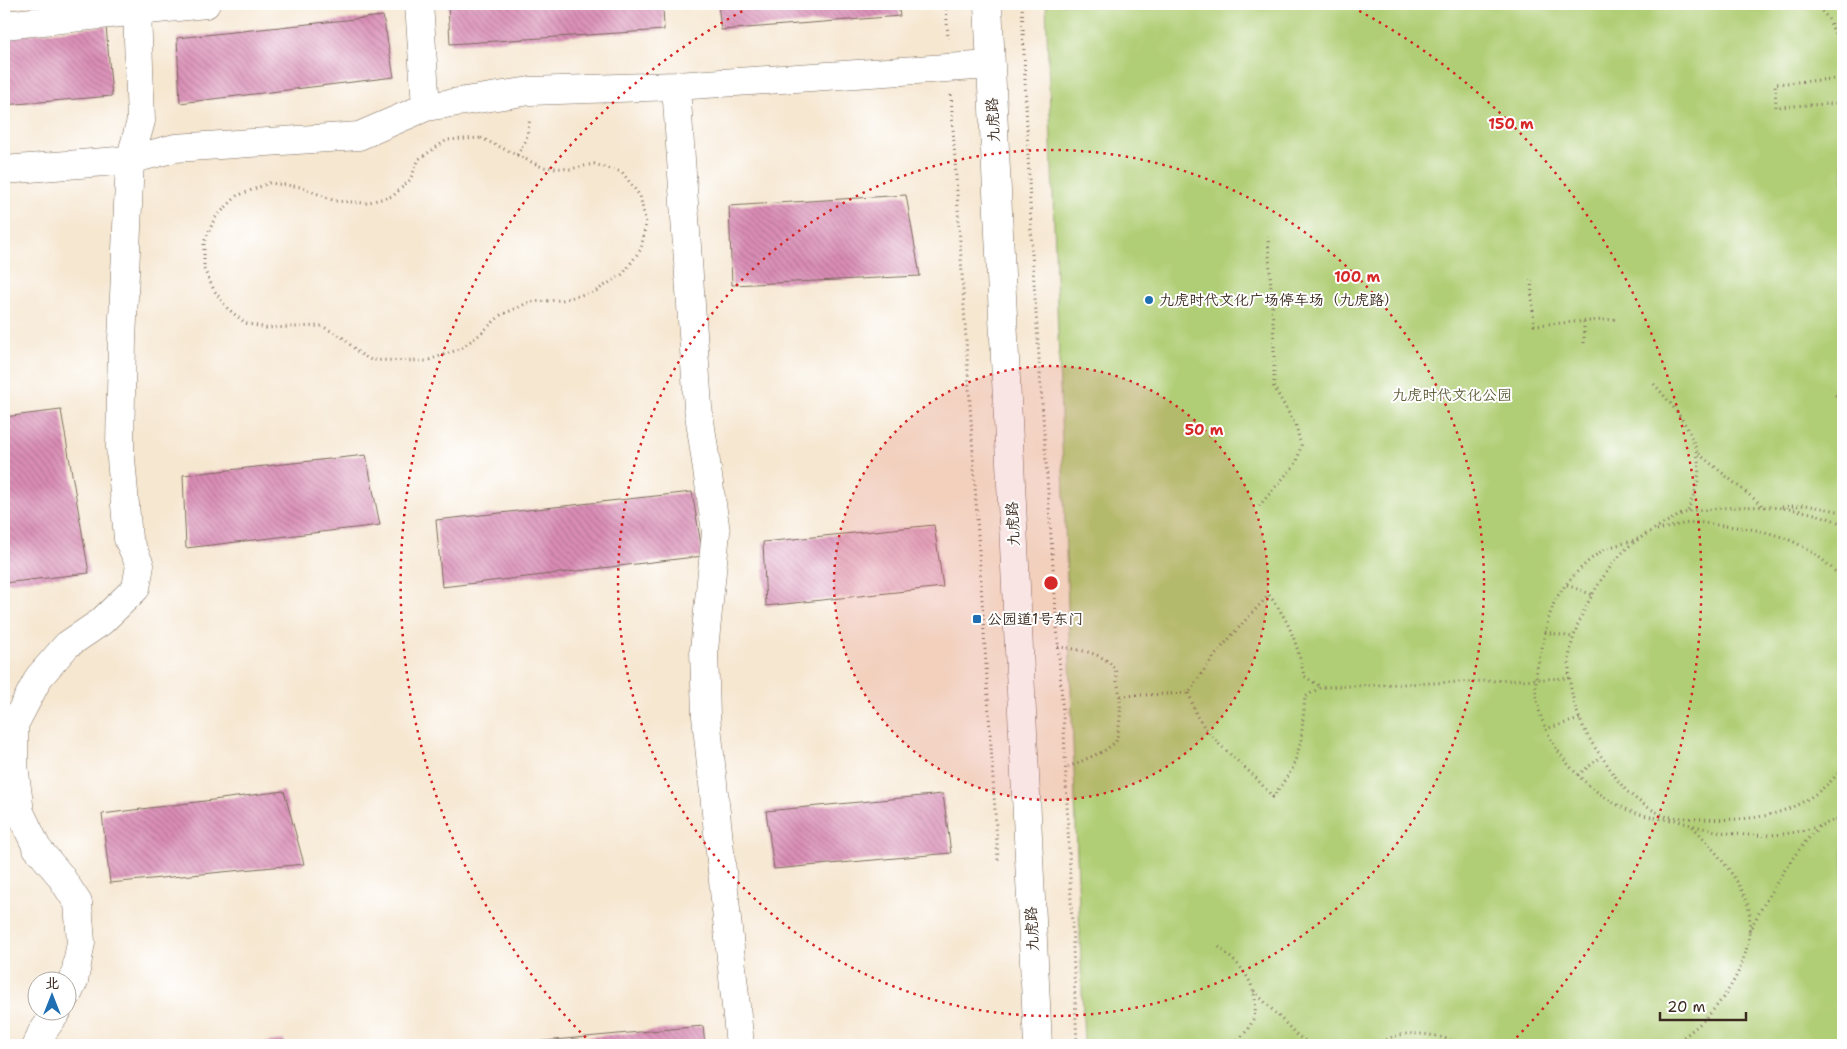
<svg xmlns="http://www.w3.org/2000/svg" width="1847" height="1049" font-family="'Shantell Sans','LXGW WenKai TC',sans-serif">
<style>
.green{fill:#b0ce75;stroke:#767c4a}
.building{fill:url(#building-back-hatch)}
.lines{fill:none;stroke-linecap:round;stroke-linejoin:round}
.minor-casing{stroke:#7c6c5d;stroke-width:29}
.path{stroke:#7c6c5d;stroke-width:3;stroke-dasharray:1 4;stroke-linecap:butt}
.minor{stroke:#fff;stroke-width:28}
.ring{fill:none;stroke:#d62828;stroke-width:2.5;stroke-dasharray:2.5 5}
.poi-dot{fill:#1f6fb2;stroke:#fff;stroke-width:2}
.labels{text-anchor:middle;dominant-baseline:central;stroke-width:4;stroke-linejoin:round;paint-order:stroke}
.street-label{font-size:15px;fill:#3b2a1e;stroke:#fff}
.poi-label{font-size:15px;fill:#3b2a1e;stroke:#fff;text-anchor:start}
.park-label{font-size:15px;fill:#5e5b38;stroke:#fff}
.centre{fill:#d62828;stroke:#fff;stroke-width:2.5}
.ring-label{font-size:15px;text-anchor:middle;font-weight:bold;fill:#d62828;stroke:#fff;stroke-width:4;stroke-linejoin:round;paint-order:stroke}
</style>
<defs>
<pattern id="building-back-hatch" width="6" height="6" patternUnits="userSpaceOnUse" patternTransform="scale(1.25)"><rect width="6" height="6" fill="#da8db6"/><path d="M-1 5l2 2M0 0l6 6M5-1l2 2" fill="none" stroke="#b27393"/></pattern>
</defs>
<rect width="100%" height="100%" fill="#fff"/>
<filter id="ink" filterUnits="userSpaceOnUse"><feTurbulence type="fractalNoise" baseFrequency=".02" numOctaves="2"/><feDisplacementMap in="SourceGraphic" scale="10" xChannelSelector="R" yChannelSelector="G"/><feConvolveMatrix kernelMatrix="1 2 1 2 8 2 1 2 1" color-interpolation-filters="sRGB"/></filter>
<filter id="wash" filterUnits="userSpaceOnUse"><feTurbulence type="fractalNoise" baseFrequency=".0096" numOctaves="4" result="noise"/><feDisplacementMap in="SourceGraphic" scale="20" xChannelSelector="R" yChannelSelector="G"/><feGaussianBlur stdDeviation="1.12" result="paint"/><feColorMatrix in="noise" values="0 0 0 0 0 0 0 0 0 0 0 0 0 0 0 0 0 1.4 0 .05"/><feComposite in="paint" operator="in"/></filter>
<g filter="url(#wash)">
<rect width="100%" height="100%" fill="#f6e7d1"/>
<path class="green" d="M1046,4H1843V1045H1084Z"/>
<g id="blocks">
<path class="building" d="M448,4H663L664,30L450,44Z
M718,4H898L900,16L721,30Z
M383,16L394,77L180,103L177,38Z
M106,26L112,96L4,105V37Z
M906,195L920,276L732,285L729,206Z
M61,410L89,573L4,583V417Z
M366,455L380,525L186,548L183,475Z
M692,492L703,556L442,587L436,520Z
M934,525L943,587L766,606L763,542Z
M284,791L304,864L110,883L102,814Z
M943,794L951,853L774,869L766,811Z
M703,1026L705,1045H512V1044Z
M284,1040L285,1045H252V1044Z"/>
</g>
</g>
<g filter="url(#ink)">
<use href="#blocks" fill-opacity="0" stroke="#7c6c5d" stroke-width="1"/>
<g class="lines">
<g class="minor-casing">
<path id="minor" d="M419,4L426,107
M988,4L1038,1045
M4,25L206,4
M676,86L698,407L716,532L704,650L706,716L740,1045
M4,170L130,160L175,148L359,136L426,107L530,91L676,86L991,65
M68,994L74,981L81,942L78,903L59,874L37,848L20,812L14,765V725L39,677L67,645L101,622L136,588L140,565L128,539L120,447L122,341L130,160L141,121L137,11
M37,1045L41,1034L57,1012"/>
</g>
<path class="path" d="M946,4L948,39
M1022,4L1032,253L1064,731L1077,1045
M1815,4L1828,18L1843,51
M1843,78L1775,84L1776,107L1843,103
M951,95L998,860
M481,138L542,167L570,169L594,164L622,172L640,196L646,223L641,249L623,274L596,291L562,300L530,302L501,315L479,335L460,349L426,361L371,360L359,353L342,337L322,326L266,328L245,323L226,307L214,290L204,269V242L215,218L237,196L269,183L301,187L335,201L366,203L393,196L410,180L419,159L447,140Z
M517,155L526,140L530,119
M1531,280L1534,325L1617,319
M1584,322V347
M1654,384C1677,410 1703,441 1698,478C1697,489 1691,501 1688,511
M1835,395L1843,400
M1699,454L1764,507
M1259,506L1297,462L1301,445L1296,426L1274,387V340L1268,237
M1782,507L1806,505L1843,512
M1843,524C1803,506 1757,504 1713,509C1705,510 1695,509 1687,512C1673,517 1636,539 1626,549C1601,573 1570,628 1569,662C1568,698 1582,732 1604,760C1611,770 1618,782 1626,790C1648,812 1674,821 1703,828C1750,840 1800,838 1843,816
M1657,530C1668,528 1679,524 1690,523C1701,521 1714,525 1725,526C1774,530 1810,542 1843,580
M1638,539C1627,543 1612,545 1602,551C1585,562 1568,580 1557,597C1550,609 1545,631 1543,644C1540,655 1537,667 1536,678C1532,733 1579,788 1626,809C1641,816 1657,818 1674,821
M1567,585L1593,595
M1545,632L1572,637
M1058,647C1077,649 1103,652 1115,669C1116,672 1117,677 1117,681C1122,702 1121,721 1116,742L1104,751L1066,768
M1189,693L1196,715L1205,728L1219,744L1255,777L1273,797L1293,768L1301,741L1305,697L1321,687L1570,678
M1121,696L1189,693C1211,656 1240,626 1269,595C1290,622 1297,643 1304,676L1321,687
M1545,729L1580,719
M1578,775L1601,757
M1670,817C1739,822 1795,825 1843,768
M1749,931C1769,895 1790,856 1819,827
M1219,947C1225,953 1233,959 1239,966C1253,981 1261,1005 1251,1024C1247,1032 1239,1039 1233,1045
M1254,991L1298,1036L1311,1045
M1378,1045C1382,1043 1387,1039 1392,1037C1413,1030 1442,1035 1462,1045
M1671,1045C1715,1020 1756,964 1749,911C1746,885 1710,845 1692,826"/>
<use href="#minor" class="minor"/>
</g>
</g>
<circle cx="1051" cy="583" r="217" fill="#d62828" fill-opacity=".12"/>
<g class="ring">
<circle cx="1051" cy="583" r="217"/>
<circle cx="1051" cy="583" r="433"/>
<path d="M591 1043A650 650 0 0 1 756 4M1346 4A650 650 0 0 1 1511 1043"/>
</g>
<g class="poi-dot">
<circle cx="1149" cy="300" r="5"/>
<rect x="972" y="614" width="10" height="10" rx="2.5"/>
</g>
<g class="labels">
<g class="street-label">
<text transform="translate(993 120) rotate(-93)">九虎路</text>
<text transform="translate(1013 524) rotate(-93)">九虎路</text>
<text transform="translate(1032 929) rotate(-93)">九虎路</text>
</g>
<g class="poi-label">
<text x="1159" y="300">九虎时代文化广场停车场（九虎路）</text>
<text x="987" y="619">公园道1号东门</text>
</g>
<g class="park-label">
<text x="1452" y="395">九虎时代文化公园</text>
</g>
</g>
<circle cx="1051" cy="583" r="8" class="centre"/>
<g class="ring-label">
<text x="1511" y="129">150 m</text>
<text x="1357" y="282">100 m</text>
<text x="1204" y="435">50 m</text>
</g>
<rect width="1847" height="1049" fill="none" stroke="#fff" stroke-width="20"/>
<g transform="translate(52 996)"><circle r="24" fill="#ffffff" stroke="#b1aaa5"/>
<path d="M0-4L9 19L0 12L-9 19Z" fill="#1f6fb2"/>
<text y="-8" font-size="14" font-weight="bold" text-anchor="middle" fill="#3b2a1e">北</text>
</g>
<path d="M1660 1012v8h86v-8" fill="none" stroke="#3b2a1e" stroke-width="2.5"/>
<text x="1667" y="1012" font-size="15" fill="#3b2a1e" stroke="#ffffff" stroke-width="4" paint-order="stroke">20 m</text>
</svg>
